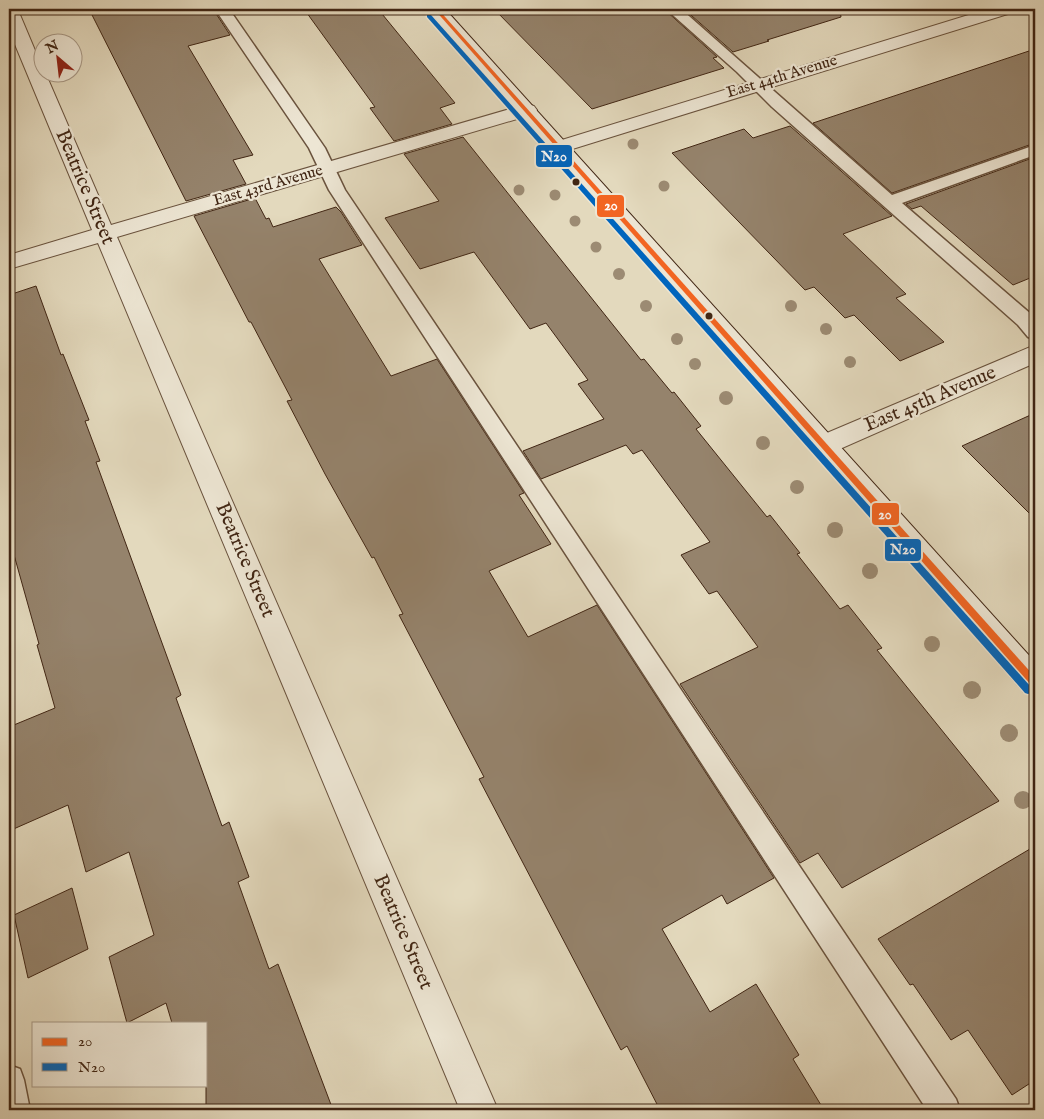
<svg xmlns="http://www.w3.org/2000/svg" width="1044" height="1119" font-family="'IM FELL English',serif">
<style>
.building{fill:#95836c;stroke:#412614}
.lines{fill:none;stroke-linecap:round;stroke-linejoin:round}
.lane-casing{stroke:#6a533e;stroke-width:3}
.street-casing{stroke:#6a533e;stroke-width:2}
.secondary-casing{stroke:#412614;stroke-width:2}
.path{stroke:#412614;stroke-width:2.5;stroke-dasharray:2.5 2;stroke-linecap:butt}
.lane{fill:#ede6d4;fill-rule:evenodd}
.street{fill:#ede6d4;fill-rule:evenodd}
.secondary{fill:#ede6d4;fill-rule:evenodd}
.bus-1-casing{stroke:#ede6d4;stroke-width:3}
.bus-2-casing{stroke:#ede6d4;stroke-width:3}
.bus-1{fill:#f26522;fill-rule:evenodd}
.bus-2{fill:#0065bd;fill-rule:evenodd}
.tree{fill:#9c8b73}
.bus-dot{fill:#412614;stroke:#ede6d4;stroke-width:2}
.labels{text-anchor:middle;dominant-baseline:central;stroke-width:4.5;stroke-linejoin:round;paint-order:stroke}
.far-street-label{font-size:16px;fill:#412614;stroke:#ede6d4}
.street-label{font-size:20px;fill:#412614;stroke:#ede6d4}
.line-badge{stroke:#ede6d4;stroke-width:2}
.badge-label{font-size:14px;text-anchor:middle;font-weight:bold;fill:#fff}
</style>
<rect width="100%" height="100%" fill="#e3d9bd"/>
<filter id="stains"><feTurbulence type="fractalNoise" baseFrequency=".004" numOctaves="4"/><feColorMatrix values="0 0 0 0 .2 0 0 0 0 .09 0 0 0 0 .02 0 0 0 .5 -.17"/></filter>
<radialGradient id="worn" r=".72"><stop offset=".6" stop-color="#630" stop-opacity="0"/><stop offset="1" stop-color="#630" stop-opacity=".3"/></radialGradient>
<path class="building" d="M89,9H213L230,35L188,46L253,155L233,160L246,184L186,201Z
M304,9H378L455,103L440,108L452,124L394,141L370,108L375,107Z
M494,9H664L717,57L713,58L724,68L592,109Z
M684,9H840L841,17L767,40L769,41L733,52Z
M1035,49V143L892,193L813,123Z
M790,126L892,216L843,234L906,294L896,298L944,342L900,361L854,315L845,318L814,287L805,290L672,153L744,129L753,138Z
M463,137L641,360L644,359L672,393L674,392L701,426L696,429L767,517L770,515L800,553L797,554L840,609L848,605L882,648L877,650L999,801L842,888L818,853L800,863L680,684L758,647L717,591L709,594L681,555L710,542L642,450L633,454L626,445L541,479L523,451L604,419L578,384L588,380L546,323L530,329L474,252L420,269L385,218L439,201L404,154Z
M1035,157V276L1013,285L921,206L912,209L906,204Z
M255,198L266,219L269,218L273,227L336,207L341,212L362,245L319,259L391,376L437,359L524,493L519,495L551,544L489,571L528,637L597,605L774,878L727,904L722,895L662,929L710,1012L756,984L799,1055L793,1059L824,1110H660L627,1046L621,1050L479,779L484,777L399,615L403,614L374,557L372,558L325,474L287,401L292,400L251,322H249L194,216Z
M36,286L61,355L63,354L89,420L85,421L100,461L96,462L181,695L176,698L222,826L229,822L249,877L238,882L269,969L278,964L333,1110H206V1023H172L166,1003L127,1023L109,957L154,935L129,852L86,872L68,805L9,831V727L55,708L37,645L39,644L9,537V295Z
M1035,413V519L962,446Z
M1035,846V1080L1012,1095L968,1030L951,1040L913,984L910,985L878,939Z
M72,888L88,949L28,978L14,915Z"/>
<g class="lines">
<g class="lane-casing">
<path id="lane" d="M215,9H229L325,148L345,190L956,1099L960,1110H927L329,190L309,148Z
M666,9H681L892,195L1035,145V155L902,203L1032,315L1035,320V339L1028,337L1018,325L772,107L737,72Z
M9,1065L20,1069L24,1080L30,1110H9Z"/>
</g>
<g class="street-casing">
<path id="street" d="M9,9L18,10L42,67V72H45L111,225L520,106L527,104L534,106L537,110L534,114L117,237L498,1110H460L98,243L9,269V255L92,230L9,30Z
M988,9H1014L1011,13L566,151L559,153L552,151L549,147L552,143Z
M1035,345V363L833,452L824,455L815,452L811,445L815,438Z"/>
</g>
<g class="secondary-casing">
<path id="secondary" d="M427,9H445L1035,662V696L1024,692Z"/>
</g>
<path class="path" d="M9,110L12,109"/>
<use href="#lane" class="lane"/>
<use href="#street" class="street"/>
<use href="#secondary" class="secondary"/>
<g class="bus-1-casing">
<path id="bus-1" d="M434,9H438L1035,677V687L1032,686Z"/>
</g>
<g class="bus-2-casing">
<path id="bus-2" d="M427,15H431L1031,687L1032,690L1031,693L1028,694L1025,693L427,17Z"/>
</g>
<use href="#bus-1" class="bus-1"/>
<use href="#bus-2" class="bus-2"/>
</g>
<g class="tree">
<circle cx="633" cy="144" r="5.5"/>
<circle cx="664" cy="186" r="5.5"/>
<circle cx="519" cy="190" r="5.5"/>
<circle cx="555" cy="195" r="5.5"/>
<circle cx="575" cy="221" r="5.5"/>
<circle cx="596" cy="247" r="5.5"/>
<circle cx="619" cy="274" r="6"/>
<circle cx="646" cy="306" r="6"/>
<circle cx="791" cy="306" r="6"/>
<circle cx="826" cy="329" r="6"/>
<circle cx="677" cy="339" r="6"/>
<circle cx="850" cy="362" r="6"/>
<circle cx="695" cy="364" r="6"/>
<circle cx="726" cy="398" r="7"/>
<circle cx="763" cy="443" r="7"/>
<circle cx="797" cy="487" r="7"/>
<circle cx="835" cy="530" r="8"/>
<circle cx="870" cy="571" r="8"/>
<circle cx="932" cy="644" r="8"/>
<circle cx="972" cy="690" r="9"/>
<circle cx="1009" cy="733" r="9"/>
<circle cx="1023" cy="800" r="9"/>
</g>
<g class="bus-dot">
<circle cx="576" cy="182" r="4.5"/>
<circle cx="709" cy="316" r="4.5"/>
</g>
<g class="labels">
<g class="far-street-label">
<text transform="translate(782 77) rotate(-17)">East 44th Avenue</text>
<text transform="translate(268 186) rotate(-16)">East 43rd Avenue</text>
</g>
<g class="street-label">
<text transform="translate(85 187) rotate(67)">Beatrice Street</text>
<text transform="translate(930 399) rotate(-23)">East 45th Avenue</text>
<text transform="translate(245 560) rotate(67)">Beatrice Street</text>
<text transform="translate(403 932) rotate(67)">Beatrice Street</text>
</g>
</g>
<g class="line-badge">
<rect x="535" y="144" width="38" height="24" rx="5" fill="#0065bd"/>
<rect x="596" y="194" width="29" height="24" rx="5" fill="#f26522"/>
<rect x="871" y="502" width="29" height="24" rx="5" fill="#f26522"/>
<rect x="884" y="538" width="38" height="24" rx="5" fill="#0065bd"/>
</g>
<g class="badge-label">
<text x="554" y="161">N20</text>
<text x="611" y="210">20</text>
<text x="885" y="519">20</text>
<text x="903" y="554">N20</text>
</g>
<rect width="1044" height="1119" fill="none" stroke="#e3d9bd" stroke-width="30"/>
<rect x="10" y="10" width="1024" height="1099" fill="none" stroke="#412614" stroke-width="2.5"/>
<rect x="15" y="15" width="1014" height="1089" fill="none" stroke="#412614"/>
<rect x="32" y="1022" width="175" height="65" fill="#ede6d4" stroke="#a89987"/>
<rect x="42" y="1038" width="25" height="8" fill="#f26522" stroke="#a89987"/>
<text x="78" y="1046" font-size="15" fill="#412614">20</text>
<rect x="42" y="1063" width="25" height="8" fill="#0065bd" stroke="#a89987"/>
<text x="78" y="1072" font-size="15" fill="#412614">N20</text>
<g transform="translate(58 58) rotate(332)"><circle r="24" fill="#ede6d4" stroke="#a89987"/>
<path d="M0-4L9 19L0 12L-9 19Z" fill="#8f2418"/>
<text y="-8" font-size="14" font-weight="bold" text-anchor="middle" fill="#412614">N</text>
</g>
<rect width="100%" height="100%" filter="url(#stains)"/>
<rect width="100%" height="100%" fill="url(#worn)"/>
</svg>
